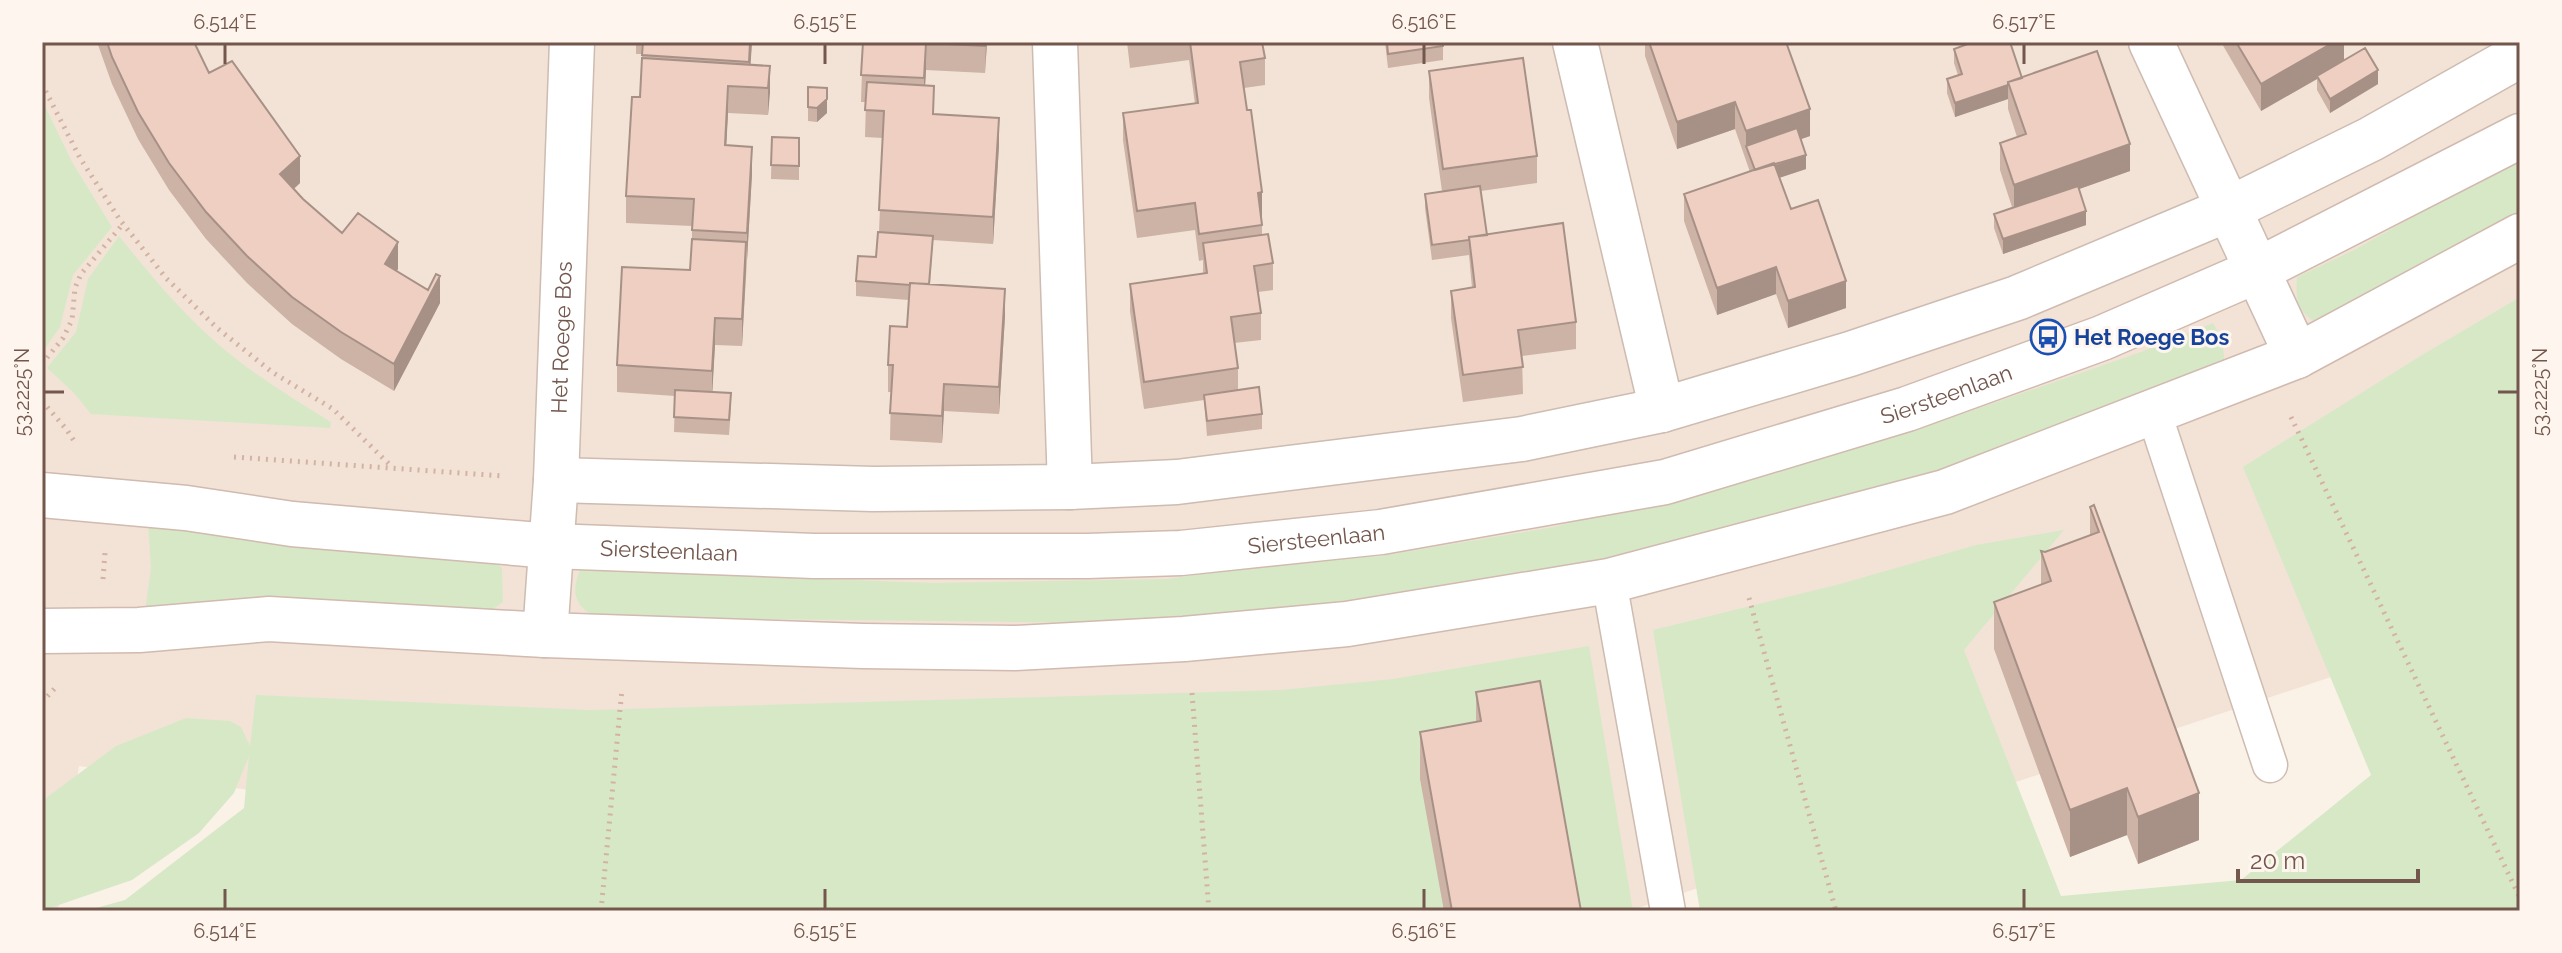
<svg xmlns="http://www.w3.org/2000/svg" width="2562" height="953" font-family="Raleway,sans-serif">
<style>
.residential{fill:#f2e3d6}
.green{fill:#d7e8c7}
.lines{fill:none;stroke-linecap:round;stroke-linejoin:round}
.lane-casing{stroke:#cebbb1;stroke-width:37}
.street-casing{stroke:#cebbb1;stroke-width:47}
.secondary-casing{stroke:#d1baaf;stroke-width:47}
.path{stroke:#d3b2a4;stroke-width:5;stroke-dasharray:2 6;stroke-linecap:butt}
.lane{stroke:#fff;stroke-width:34}
.street{stroke:#fff;stroke-width:44}
.secondary{stroke:#fff;stroke-width:44}
.wall{fill:#cdb2a6}
.shaded-wall{fill:#a79187}
.building{fill:#eecfc1;stroke:#a79187;stroke-width:2}
.ticks{fill:none;stroke:#73574d;stroke-width:3}
.labels{text-anchor:middle;dominant-baseline:central;stroke-width:6;stroke-linejoin:round;paint-order:stroke}
.transit-label{font-size:22px;font-weight:bold;fill:#164399;stroke:#fef6ee;text-anchor:start}
.street-label{font-size:22px;fill:#73574d;stroke:#fef6ee}
.neatline{fill:none;stroke:#73574d;stroke-width:3}
.ticks-label{font-size:20px;text-anchor:middle;fill:#73574d}
</style>
<rect width="100%" height="100%" fill="#fbf2e7"/>
<path class="residential" d="M42,42H2520V614L1629,911H1104L79,766L58,911H42Z"/>
<path class="green" d="M42,100L72,162L112,227L73,275L60,327L42,353Z
M2520,157V214L2384,293L2320,325C2298,313 2295,301 2297,277L2354,250Z
M119,236C147,271 176,306 210,337C246,370 289,396 331,422L330,428L91,414L74,393L47,368L76,332L88,279Z
M2520,297V911H1700L1653,630L1840,584L1976,545L2064,530L1964,650L2061,896L2241,880L2371,775L2243,467L2422,355Z
M2213,323L2222,339L2225,365L1958,470L1560,573L1385,602L1175,624L594,617C574,604 571,592 580,570L934,583L1168,579L1274,563L1380,556L1554,527L1801,464L1933,424L2141,352Z
M148,523L491,558L502,568L503,602L484,615L145,612L151,568Z
M1589,646L1633,911H85L125,900L244,808L249,756L234,793L199,833L132,880L47,909H42V804L46,798L116,746L186,718L230,721L241,727L250,746L256,695L590,710L1281,690L1393,679Z"/>
<g class="lines">
<g class="lane-casing">
<path id="lane" d="M2153,410L2270,765
M1609,581L1668,911"/>
</g>
<g class="street-casing">
<g id="street">
<path d="M1055,42L1070,487"/>
<path d="M1575,42L1662,410"/>
<path d="M2151,42L2297,356"/>
<path d="M556,480L873,489L1070,487L1177,482L1522,439L1662,410L1850,354L2017,298L2229,209L2371,139L2520,55"/>
<path id="s1" d="M545,635L556,480L572,42"/>
</g>
</g>
<g class="secondary-casing">
<g id="secondary">
<path id="s2" d="M42,495L186,508L292,524L551,546L814,556H1087L1181,553L1381,532L1665,482L1907,409L2102,338L2256,271L2520,136"/>
<path d="M42,631L139,630L269,619L545,635L863,646L1015,648L1184,639L1347,624L1609,581L1945,492L2297,356L2520,236"/>
</g>
</g>
<path class="path" d="M42,84L80,158L120,220L166,278L217,328L272,372L333,409L392,467
M42,364L63,338L72,320L75,288L81,274L123,224
M42,401L67,430L76,444
M2291,417L2519,896
M234,457L503,476
M103,579L105,553
M1749,598L1836,911
M1192,693L1209,911
M42,702L57,686
M601,911L622,689"/>
<use href="#lane" class="lane"/>
<use href="#street" class="street"/>
<use href="#secondary" class="secondary"/>
</g>
<path class="wall" d="M97,42H194L209,73L300,183L294,189L303,199L342,233L398,269L396,271L440,303L394,391L341,359L292,324L247,283L206,239L169,190L138,139L112,84Z
M636,42H752L750,65L770,66L768,115L728,113L726,145L752,174L742,346L715,345L712,392L731,408L729,435L674,432L675,396L617,392V365L690,270L692,239V226L626,223V196L640,97L642,58V54H636Z
M863,42H987L985,73L926,70L925,86L934,114L999,145L993,244L933,240L930,284L1005,316L999,414L944,411L942,443L890,440L891,392H888V365L907,327L909,300L856,296V281L876,257L879,232L883,138L865,137L866,102H861Z
M1127,42H1262L1265,58V85L1244,88L1262,219V235L1273,263V290L1258,292L1261,313V340L1234,343L1238,368V390L1262,414V429L1207,436L1204,400L1144,409L1130,311V284L1203,274V260L1199,261L1195,230L1137,238L1123,140V113L1195,104L1189,60L1130,68Z
M1385,42H1443V60L1388,68Z
M1645,42H1750L1810,136L1801,139L1806,169L1779,178L1791,209L1846,308L1788,328L1776,294L1717,315L1684,221V194L1750,172L1735,129L1677,149L1645,56Z
M1966,42H2010L2022,78L2130,171L2079,189L2086,225L2003,254L1994,228V214L2012,207L2000,170V143L2017,137L2008,109V99L1955,117L1947,93V79L1958,75L1954,63V49L1967,44Z
M2221,42H2344V60L2378,84L2330,113L2317,90V79L2261,111Z
M1429,71L1537,156V183L1481,191L1487,235L1576,322V349L1522,356L1523,394L1463,402L1451,318V291L1472,288L1469,255L1432,260L1425,208V194L1442,191L1429,98Z
M808,87L827,113L817,122L808,121Z
M772,137L799,138V180L771,179Z
M2094,505L2199,840L2138,864L2127,835L2070,857L1994,649V602L2041,585V551L2045,552L2090,535V507Z
M1476,692L1581,911H1444L1420,779V732L1476,722Z"/>
<path class="shaded-wall" d="M750,42H752L749,89V62Z
M986,42H987L985,73Z
M2334,42H2344V63L2317,76V79L2261,111V84Z
M926,43V70L924,105V78Z
M770,66V93L768,115V88Z
M2378,70V84L2330,113V99Z
M2008,85V99L1955,117V103Z
M728,86V113L725,172V145Z
M827,99V113L817,122V108Z
M1735,102V129L1677,149V122Z
M1810,109V136L1750,157L1746,146V131Z
M999,118V145L993,244V217Z
M2130,144V171L2014,212V185Z
M752,147V174L747,260V233Z
M1806,155V169L1755,186V172Z
M300,156V183L280,201V174Z
M1262,192V219L1258,220V193Z
M2086,211V225L2003,254V239Z
M398,242V269L385,291V264Z
M746,242V269L742,346V319Z
M1776,267V294L1717,315V288Z
M440,276V303L394,391V364Z
M1846,281V308L1788,328V301Z
M1005,289V316L999,414V387Z
M715,318V345L712,398V371Z
M944,384V411L942,443V416Z
M2127,788V835L2070,857V810Z
M2199,793V840L2138,864V817Z"/>
<path class="building" d="M107,42H194L209,73L232,61L300,156L280,174L303,199L342,233L358,213L398,242L385,264L428,290L436,274L440,276L394,364L341,332L292,297L247,256L206,212L169,163L138,112L112,57Z
M643,42H750L749,62L642,55Z
M863,42H986L985,46L926,43L924,78L861,75Z
M1190,42H1262L1265,58L1240,62L1247,110H1251L1262,192L1258,193L1262,225L1199,234L1195,203L1137,211L1123,113L1198,103Z
M1387,42H1443V46L1388,54Z
M1649,42H1750L1751,43L1755,42H1786L1810,109L1746,131L1735,102L1677,122Z
M1973,42H2010L2022,78L2008,82V85L1955,103L1947,79L1962,74L1954,49Z
M2236,42H2334L2261,84Z
M2365,48L2378,70L2330,99L2317,76Z
M2097,51L2130,144L2014,185L2000,143L2026,134L2008,82Z
M642,58L770,66L768,88L728,86L725,145L752,147L747,233L692,230L694,199L626,196L632,97H640Z
M1523,58L1537,156L1443,169L1429,71Z
M867,82L934,86L933,114L999,118L993,217L879,210L884,111L865,110Z
M808,87L827,88V99L817,108L808,107Z
M1797,128L1806,155L1755,170L1746,146Z
M772,137L799,138V166L771,165Z
M1774,163L1791,209L1818,200L1846,281L1788,301L1776,267L1717,288L1684,194Z
M1480,186L1487,235L1469,237V240L1432,245L1425,194Z
M2078,186L2086,211L2003,239L1994,214Z
M1563,223L1576,322L1518,330L1523,367L1463,375L1451,291L1475,287L1469,237Z
M878,232L933,236L929,284L910,283V285L856,281L858,256L876,257Z
M1268,234L1273,263L1254,266L1261,313L1231,317L1238,368L1144,382L1130,284L1207,273L1203,243Z
M692,239L746,242L742,319L715,318L712,371L617,365L622,267L690,270Z
M910,283L1005,289L999,387L944,384L942,416L890,413L893,365H888L890,326L907,327Z
M1259,387L1262,414L1207,421L1204,395Z
M675,390L731,393L729,420L674,417Z
M2094,505L2199,793L2138,817L2127,788L2070,810L1994,602L2051,581L2041,551L2045,552L2099,532L2090,507Z
M1540,681L1581,911H1452L1420,732L1481,721L1476,692Z"/>
<path class="ticks" d="M225,44V64M825,44V64M1424,44V64M2024,44V64M44,392H64M2498,392H2518M225,889V909M825,889V909M1424,889V909M2024,889V909"/>
<defs>
<g id="bus-ring" transform="scale(1.8)"><circle r="9.5" fill="#fef6ee" stroke="#1a4fb4" stroke-width="1.5"/><path d="M-5-6H5V4H4V6H2V4H-2V6H-4V4H-5ZM-3.5-4V0h7V-4ZM-3.5 1.2v1.5H-2V1.2ZM2 1.2v1.5H3.5V1.2Z" fill="#1a4fb4"/></g>
</defs>
<g fill-rule="evenodd">
<use href="#bus-ring" x="2048" y="337"/>
</g>
<g class="labels">
<g class="transit-label">
<text x="2074" y="337">Het Roege Bos</text>
</g>
<g class="street-label">
<text stroke="none"><textPath href="#s1" startOffset="298">Het Roege Bos</textPath></text>
<text stroke="none"><textPath href="#s2" startOffset="1926">Siersteenlaan</textPath></text>
<text stroke="none"><textPath href="#s2" startOffset="1278">Siersteenlaan</textPath></text>
<text stroke="none"><textPath href="#s2" startOffset="630">Siersteenlaan</textPath></text>
</g>
</g>
<rect width="2562" height="953" fill="none" stroke="#fef6ee" stroke-width="88"/>
<path d="M2238 869v12h180v-12" fill="none" stroke="#73574d" stroke-width="4"/>
<text x="2250" y="869" font-size="24" fill="#73574d" stroke="#fef6ee" stroke-width="6" paint-order="stroke">20 m</text>
<rect x="44" y="44" width="2474" height="865" class="neatline"/>
<g class="ticks-label">
<text x="225" y="29">6.514°E</text>
<text x="825" y="29">6.515°E</text>
<text x="1424" y="29">6.516°E</text>
<text x="2024" y="29">6.517°E</text>
<text transform="translate(22 392) rotate(-90)" y="7">53.2225°N</text>
<text transform="translate(2540 392) rotate(-90)" y="7">53.2225°N</text>
<text x="225" y="938">6.514°E</text>
<text x="825" y="938">6.515°E</text>
<text x="1424" y="938">6.516°E</text>
<text x="2024" y="938">6.517°E</text>
</g>
</svg>
